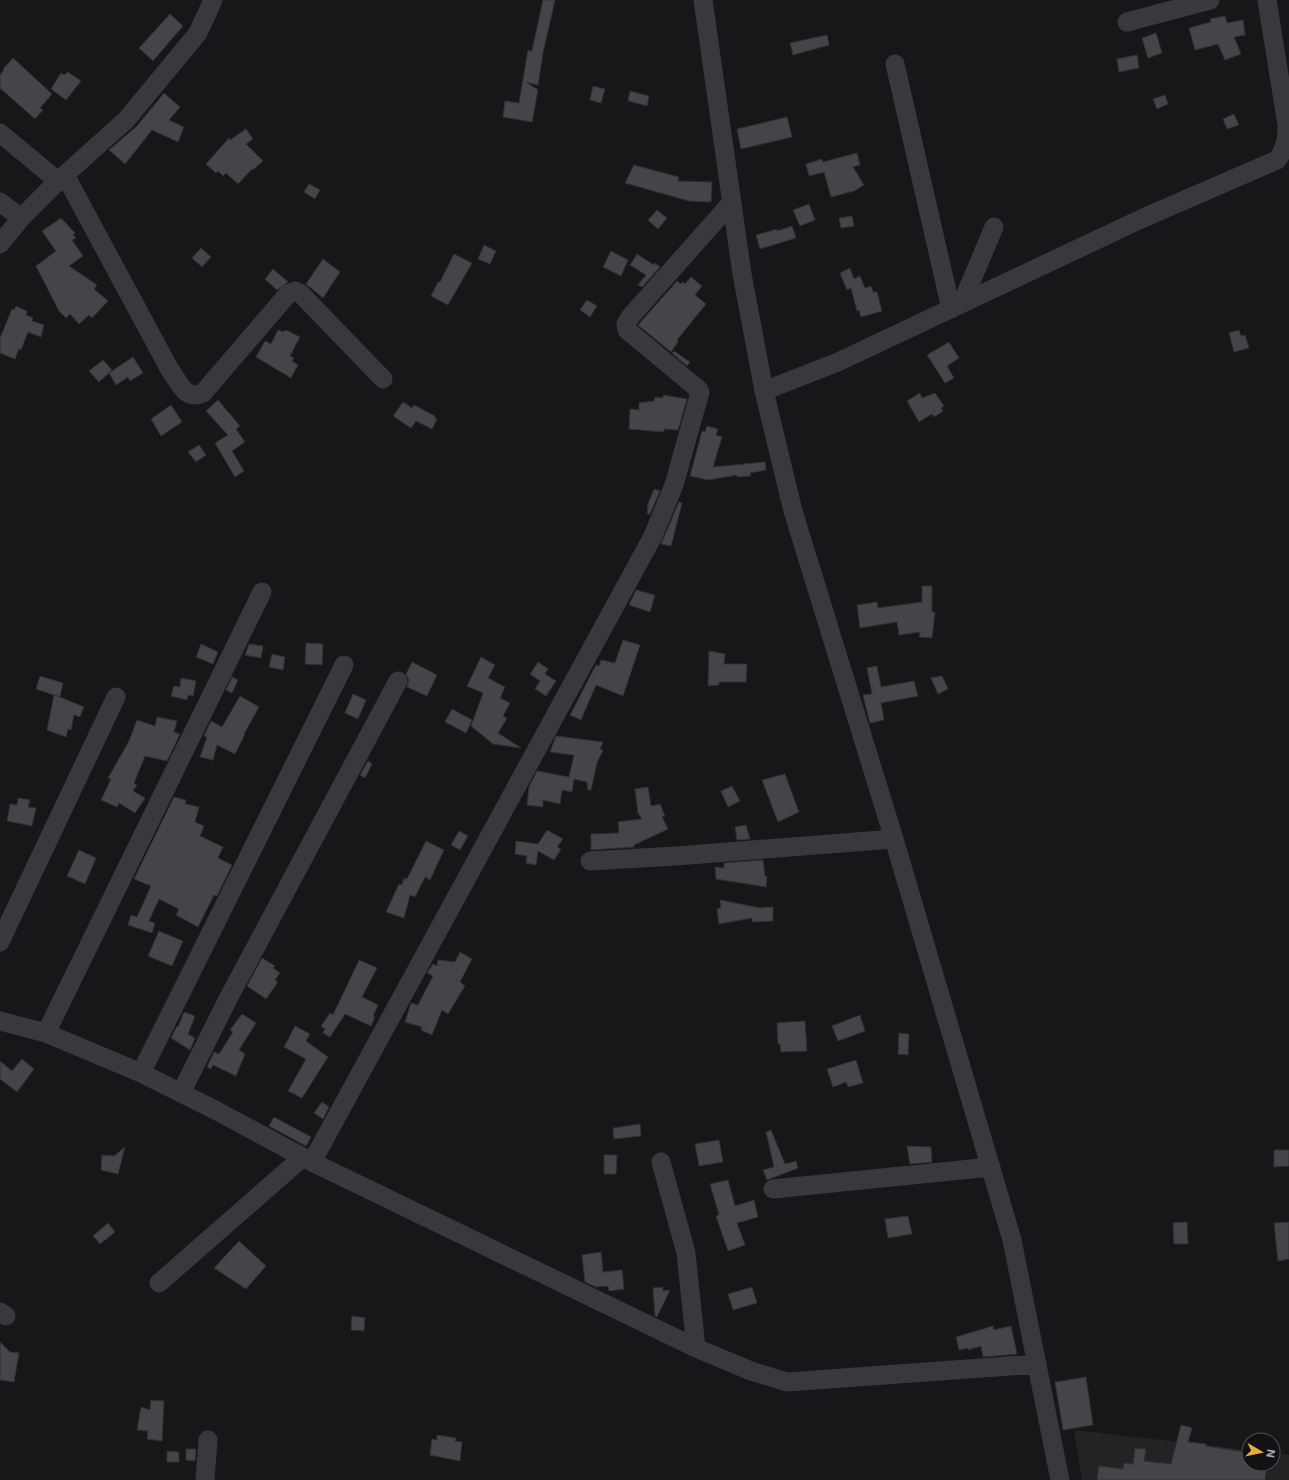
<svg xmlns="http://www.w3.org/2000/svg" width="1289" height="1480" font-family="Inter,sans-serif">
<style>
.built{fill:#232326}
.building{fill:#444449;stroke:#313135}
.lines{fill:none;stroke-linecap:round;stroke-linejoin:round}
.minor{stroke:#38393e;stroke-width:19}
</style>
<rect width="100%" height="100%" fill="#171719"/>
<path class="built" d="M1074,1430L1249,1450V1464H1273V1453L1289,1455V1480H1082Z"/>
<path class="building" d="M543,0H555L543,53L538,85L526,82L538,90L532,122L503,117L505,101L519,103L528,50L532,51Z
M170,14L183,26L153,61L139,48Z
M1225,16L1227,23L1243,20L1245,35L1234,37L1241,54L1225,60L1218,44L1195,50L1189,28L1211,22L1210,19Z
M1156,33L1162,53L1148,58L1142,38Z
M827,35L829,45L793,55L790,43Z
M1137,55L1139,68L1119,72L1117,59Z
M13,58L52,94L40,108L43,110L35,119L0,88V75L4,70L3,69Z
M68,72L81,81L66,100L51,89L61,73L64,75Z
M593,86L605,89L601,103L590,100Z
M630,91L649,96L647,106L628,101Z
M164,93L180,107L169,120L184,127L178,142L152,130L125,164L109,150L137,126Z
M1165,95L1168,104L1157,109L1153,99Z
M1234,114L1239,125L1227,129L1223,119Z
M787,117L792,137L741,149L737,129Z
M246,129L253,139L246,144L263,161L253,170L252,169L238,184L226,173L223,176L218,171L216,173L206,164L229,138L230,140Z
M857,153L860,165L853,167L864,185L854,191L831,197L824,172L809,176L806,164L822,159L823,162Z
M634,165L679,177L678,181L712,182L711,202L689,201L625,183Z
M309,184L320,190L315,199L304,192Z
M809,204L815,220L800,226L793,210Z
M657,210L667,218L658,229L648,220Z
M852,216L854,226L841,228L839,218Z
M61,218L75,233L73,235L76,238L72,240L83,256L69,266L97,285L94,289L108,301L92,318L89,315L79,324L70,314L66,318L59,311L36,266L56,251L42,231Z
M792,226L796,238L760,249L756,235L777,229V231Z
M484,245L496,251L490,264L478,259Z
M201,248L211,257L202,267L192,258Z
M611,251L628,260L621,276L603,267Z
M454,254L472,263L448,305L431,296L438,282H440Z
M637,254L654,265L655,263L660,267L642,287L638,285L646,275L630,265Z
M323,259L340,272L323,298L306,284Z
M850,268L854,279L860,276L865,288L871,286L873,292H877L882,311L861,317L859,310L857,311L851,288L847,290L840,273Z
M273,269L288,282L277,290L265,279Z
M691,277L702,286L695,295L706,304L677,340L678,342L671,352L638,325L677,281L681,284L683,282L685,284Z
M587,300L597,306L590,317L580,310Z
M16,306L27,311L26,315L33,318L32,321L44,325L41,337L28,332L21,350L19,348L15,359L0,353V338L12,309L14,310Z
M278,330L284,332L285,330L288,331L300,337L290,356L294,358L292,361L298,365L291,378L256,357L265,341L271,344Z
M1239,330L1241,336L1245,335L1249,348L1234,352L1229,333Z
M949,342L959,358L947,366L954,378L945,383L927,355Z
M674,351L690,362L687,366L672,353Z
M133,357L143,373L130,381L128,377L116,385L109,373Z
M103,360L112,370L99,382L89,371Z
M920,393L922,398L935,393L944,406L941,408L943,411L934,417L932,414L919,422L907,401Z
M663,395L687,399L678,430L664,429V432L629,429L630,409L639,410V403L654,401L655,397L663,398Z
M218,400L240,426L236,429L245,442L232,451L244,471L235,477L215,443L228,435L206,411Z
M403,402L412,408L414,405L435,416L434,417L437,419L432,429L416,421L411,428L393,416Z
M171,405L182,422L161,436L151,419Z
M707,426L718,429L716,435L722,437L713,467L765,462L766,470L750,473L751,476L737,477V475L708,480L690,476L702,431L705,432Z
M199,445L206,455L196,462L188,452Z
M654,489L660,491L650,514H647L648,504Z
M679,502L682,503L671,546L661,544Z
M922,586H932V612H935L932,638L919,637L920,632L899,635L897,622L860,628L857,605L877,602L878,608L922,602Z
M636,590L655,595L650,612L629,605Z
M623,640L640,645L623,696L596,685L581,720L570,715L596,665L599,666L601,660L615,663Z
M306,643L323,644L322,665L305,664Z
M201,644L218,652L213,664L196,657Z
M249,644L263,646L261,658L245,655Z
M709,651L725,654L724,664H747L746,682H719V685L708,686Z
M272,654L285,657L283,670L269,667Z
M481,657L495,665L488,678L505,687L500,698L510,703L503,716L507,718L498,733L521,748L493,744L471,726L483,693L467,686Z
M412,662L437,675L427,696L407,687L409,680L406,674Z
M538,662L548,669L545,674L556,681L546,696L535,689L540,681L530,674Z
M877,666L881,687L914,681L918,696L881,703L884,720L870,723L863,695L872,694L867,668Z
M40,676L63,683L60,697L55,695L84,707L80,717L74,715L71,730L68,729L66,737L47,730L54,695L36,689Z
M942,676L948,689L938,694L931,678Z
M232,677L238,680L232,693L226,690Z
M181,678L196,681L193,696L188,695L187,700L171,696L174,686L180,687Z
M353,694L366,700L358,719L345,713Z
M240,696L259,707L244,734H245L235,754L217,745L213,760L200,757L207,737L204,736L211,721L222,727Z
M452,709L472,720L466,733L445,722Z
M157,717L177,721L174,732L180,734L167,761L145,756L134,783L137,785L133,791L145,798L135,813L119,803L117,807L101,800L111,779L108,778L129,741L137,720L155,726Z
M556,736L603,742L600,749L603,750L597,763L591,790H588L587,782L574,779L572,792L562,790L560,804L543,800V807L527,805L529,787L537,771L569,777L574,755L550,752Z
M368,761L372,764L365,778L360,775Z
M785,774L799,812L778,822L762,780Z
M732,786L740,801L728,807L721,791Z
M648,787L651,806L660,804L665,816L662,817L668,829L634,845V847L591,850V834L619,833L618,822L642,819L638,813L635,789Z
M174,797L186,800L185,804L199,807L195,822L204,826L200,836L223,847L218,858L232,865L217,896L214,895L198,927L176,915L179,909L159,899L149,921L155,923L152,933L128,925L131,915L137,917L151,886L134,879Z
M18,798L30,800L28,807L36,808L32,826L7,821L10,804L17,805Z
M746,825L750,839L737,840L735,827Z
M547,830L563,839L557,847L561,849L554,860L538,851L536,865L526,863L527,856L515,854L516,841L538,844Z
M459,831L468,836L460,850L451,845Z
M426,841L444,850L430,880L425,877L415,897L410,895L404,918L386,912L399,884L402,885L404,878L407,879Z
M79,850L96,858L85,884L67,876Z
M763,860L765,876H767L766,887L716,879L715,867L724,868V863Z
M720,900L760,908L773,907V921L752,922V918L719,924L717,909L721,908Z
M159,931L183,941L172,966L148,956Z
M460,952L472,959L460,982L465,986L448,1014L442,1010L432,1035L421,1030L422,1027L405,1022L411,1003L418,1005L433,976L427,973L433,964L437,966L438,960L455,962Z
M262,958L275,966L273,968L280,973L275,980L278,982L266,999L247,986Z
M359,960L377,968L362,997L378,1005L373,1016L375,1017L371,1026L345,1014L330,1037L323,1033L325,1029L321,1026L330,1013L333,1015Z
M184,1012L195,1016L188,1034L195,1038L190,1050L171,1038L177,1026L178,1027Z
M242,1014L256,1023L239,1050L245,1054L236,1076L213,1065L211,1069L207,1067L214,1052L219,1054L233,1032L230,1030Z
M860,1015L865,1031L838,1041L832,1026Z
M805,1021L807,1051L781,1052L780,1044H778L777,1023Z
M295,1026L310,1034L306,1041L328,1057L302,1098L288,1091L306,1059L284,1047Z
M899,1033L909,1034L908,1055L898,1054Z
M22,1059L34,1069L17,1092L0,1079V1061L12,1071Z
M856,1060L863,1083L848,1087L846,1082L833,1087L827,1069Z
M322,1102L329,1107L323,1119L314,1113Z
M274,1117L311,1137L306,1146L269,1126Z
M640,1124L641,1136L614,1139L613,1128Z
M771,1130L785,1164L796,1161L798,1168L767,1180L763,1170L774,1167L766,1132Z
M719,1140L723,1162L699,1166L695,1144Z
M907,1146L931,1147L932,1162L910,1164Z
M125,1147L118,1174L101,1170L102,1155L114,1156Z
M1274,1150H1289V1166L1274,1167Z
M604,1155H617L616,1174H604Z
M728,1180L735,1206L754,1200L758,1217L737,1223L745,1245L728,1251L716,1216L719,1215L710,1184Z
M908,1216L912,1234L888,1238L885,1219Z
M1187,1222L1188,1244H1174L1173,1223Z
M1289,1222V1259L1278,1261L1274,1223Z
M108,1223L115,1232L100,1244L93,1236Z
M239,1241L266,1266L246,1289L214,1268Z
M601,1252L603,1272L622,1270L624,1289L609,1291L608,1286L596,1287L585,1282L582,1255Z
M663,1287V1291L670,1290L657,1317L655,1316L653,1288Z
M752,1287L757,1303L733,1310L728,1294Z
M352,1316L365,1318L364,1331L351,1330Z
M993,1326L994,1330L1011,1326L1017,1354L983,1357L981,1346L968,1350V1348L959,1350L956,1337Z
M0,1342L10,1352L19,1353L14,1382L0,1380Z
M1086,1377L1093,1425L1063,1430L1055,1382Z
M151,1400L164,1401L162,1441L147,1439L148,1431L137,1430L141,1407L150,1410Z
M1181,1425L1192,1428L1188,1442L1206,1444V1446L1245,1452L1244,1455H1249V1464H1267L1265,1480H1097L1099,1466L1123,1469L1124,1463L1133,1464L1135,1448L1146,1449L1144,1461L1171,1464Z
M437,1435L456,1438L455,1441L462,1442L460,1461L430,1455L432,1439L437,1440Z
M186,1449H196L195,1461L186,1460Z
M167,1451L179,1452V1462H167Z"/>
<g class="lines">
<path class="minor" d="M703,0L742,274L764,391L793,511L894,839L1012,1240L1060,1480
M1127,22L1210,0
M895,64L951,309
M0,133L58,181
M65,175L170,370C180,383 185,401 203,393L288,294L295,291L300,293L383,379
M0,202L21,218
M0,244L21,218L58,181L126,120L198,33L213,0
M962,303L994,227
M764,391L838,362L1141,219L1277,160C1286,148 1287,139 1287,125L1267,0
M590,861L676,856L894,839
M0,942L116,697
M0,1021L46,1033L141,1073L217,1111L312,1162L696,1348L751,1371L787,1382L1037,1364
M46,1033L262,592
M141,1073L344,665
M181,1093L229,997L398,681
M312,1162L653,536L674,485L700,392L698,389L627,330L626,324L630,317L732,202
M661,1162L686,1253L696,1348
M773,1189L991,1167
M159,1283L303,1157
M0,1312L6,1316
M205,1480L208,1440"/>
</g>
<g transform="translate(1261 1452) rotate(99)"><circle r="19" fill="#121214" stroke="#4f5056"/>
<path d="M0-3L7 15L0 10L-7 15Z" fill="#e8ac3f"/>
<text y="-6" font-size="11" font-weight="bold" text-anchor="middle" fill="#aaaeb8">N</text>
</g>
</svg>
